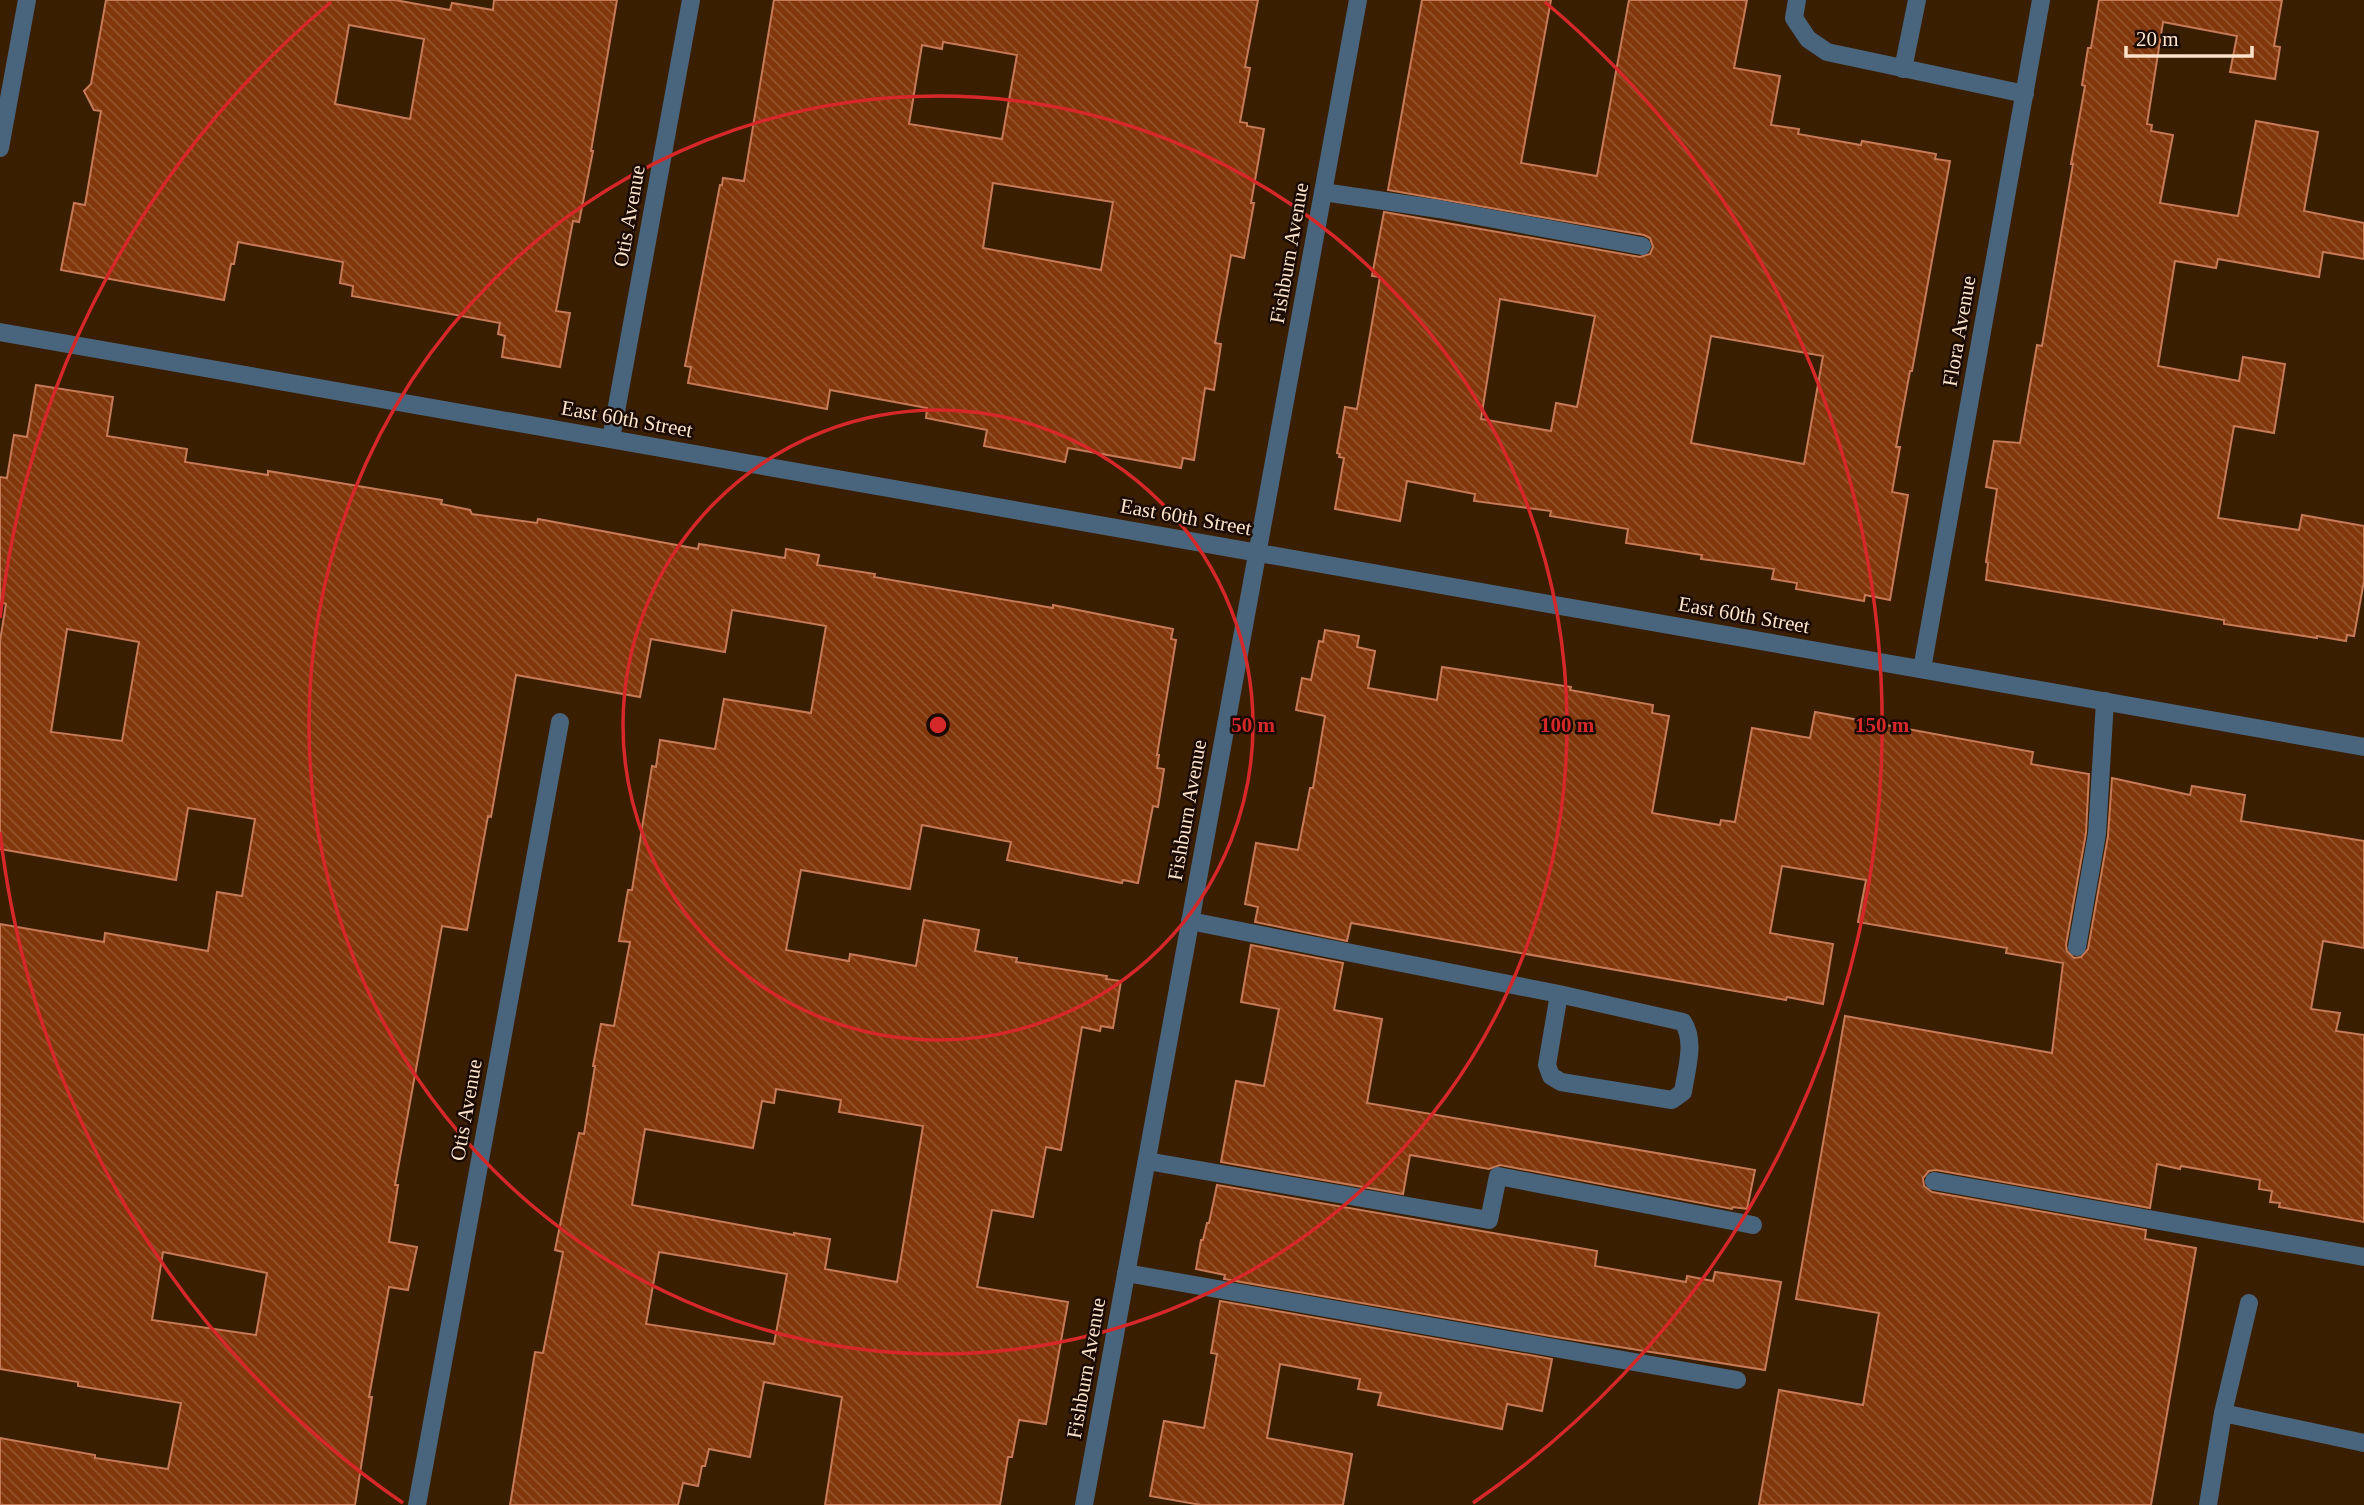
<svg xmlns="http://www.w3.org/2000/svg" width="2364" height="1505" font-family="'Times New Roman',serif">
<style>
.building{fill:url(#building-back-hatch);stroke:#c67a57;stroke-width:2;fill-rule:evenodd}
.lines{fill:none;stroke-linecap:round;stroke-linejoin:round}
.service{stroke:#49657d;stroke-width:18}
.minor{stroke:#49657d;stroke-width:18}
.tertiary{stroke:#49657d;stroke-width:18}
.ring{fill:none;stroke:#d62828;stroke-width:3.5}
.labels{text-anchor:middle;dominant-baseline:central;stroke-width:5;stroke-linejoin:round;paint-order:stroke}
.street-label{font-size:21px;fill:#fce3ca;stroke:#1b0a00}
.centre{fill:#d62828;stroke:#1b0a00;stroke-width:3.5}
.ring-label{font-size:21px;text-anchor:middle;font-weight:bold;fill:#d62828;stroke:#1b0a00;stroke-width:5;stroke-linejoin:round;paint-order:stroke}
</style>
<defs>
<pattern id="building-back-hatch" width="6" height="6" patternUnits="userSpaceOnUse" patternTransform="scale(1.75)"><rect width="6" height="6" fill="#81370b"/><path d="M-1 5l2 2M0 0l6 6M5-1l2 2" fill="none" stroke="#94542d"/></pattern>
</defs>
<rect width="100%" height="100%" fill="#3a1e00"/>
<path class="building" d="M106,0H395L450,10L452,3L493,10L494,0H617L591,151H593L579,222L573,221L556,311L570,313L560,367L502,357L505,336L498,334L500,323L352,296L353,286L340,283L343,262L238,242L234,264H231L224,300L61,270L74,203L85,205L101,111L94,110L84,91L91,84ZM349,25L424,39L410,119L335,104Z
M774,0H1258L1245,67L1250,68L1240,122L1247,123V126L1264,129L1251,203H1254L1244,258L1231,255L1215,343L1221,344L1214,390L1205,388L1194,460L1183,458L1181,468L1068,448L1065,462L984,446L987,430L926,418L927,408L830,390L827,409L688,383L691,367L685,366L720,185H722L723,178L744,181ZM943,42L1017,55L1002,139L909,124L922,45L942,49ZM993,183L1113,202L1101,270L983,248Z
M1422,0H1551L1521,163L1597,176L1629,0H1747L1734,68L1780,76L1771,125L1799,129L1798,134L1861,145L1862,141L1936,154L1935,159L1950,161L1912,371H1910L1896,447H1900L1892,492L1908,495L1890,600L1865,595L1864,601L1796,589L1797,583L1772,579L1774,569L1701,559L1702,555L1626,543L1628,529L1550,516L1551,511L1474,501L1475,494L1407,481L1400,521L1335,509L1344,458L1339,457L1340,454L1337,453L1345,407L1357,409L1380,277L1372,276L1384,212L1640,257L1650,254L1653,247L1650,238L1644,235L1388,190ZM1500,299L1595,316L1577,407L1556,403L1551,431L1481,419ZM1711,336L1823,356L1804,464L1691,443Z
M2099,0H2282L2274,46L2280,47L2275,79L2230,72L2237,36L2163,22L2147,124L2152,125L2151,131L2173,135L2160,203L2238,216L2256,121L2318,132L2304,211L2364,223V259L2323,252L2319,277L2218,259L2216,268L2175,261L2158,366L2239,381L2243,357L2285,364L2274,433L2234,426L2218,518L2299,530L2302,515L2364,526V581L2354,636L2347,635L2346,641L2317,636V638L2224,624V620L1986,580L1988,563L1986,562L1997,489L1986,487L1994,441L2020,443L2037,345L2042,346L2073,164H2071L2085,86L2082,85L2088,48H2091Z
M36,385L113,397L107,436L187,449L185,462L268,475V471L442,500L441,504L470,510L472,514L537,523L538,519L698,549L699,544L785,558L786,549L819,555L817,565L875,574L874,577L1053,608V605L1173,629L1171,639L1176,640L1157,755H1159L1157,768L1164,769L1158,807L1153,806L1138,883L1123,880L1122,883L1007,860L1011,842L922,825L910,889L801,870L786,950L849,961L850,954L916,966L924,920L979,930L975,951L1017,958L1016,962L1107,976L1106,979L1121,981L1113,1028L1101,1026L1100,1031L1082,1027L1061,1150L1046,1147L1033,1217L992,1210L977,1287L1068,1302L1046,1424L1019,1420L1012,1457H1008L1000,1505H825L842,1397L764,1382L750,1457L709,1449L705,1466H702L698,1486L683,1483L678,1505H510L535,1352L543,1353L563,1252L555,1250L579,1133L584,1134L595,1066H593L601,1024L614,1026L630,942L619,941L628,890H632L652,766L656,767L660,740L715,749L724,699L811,713L826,626L732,610L725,652L651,639L640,697L516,675L491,817L488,816L467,930L442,926L395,1185H398L389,1242L417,1247L408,1290L389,1287L369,1397H372L355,1505H0V1438L95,1455V1458L168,1469L181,1403L78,1386V1382L0,1369V924L104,942L105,933L208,951L217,892L242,896L255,819L188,808L176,880L0,849V641L6,604L0,602V477L7,478L14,435L27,437ZM67,629L139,642L122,741L51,732ZM776,1089L841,1100L839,1112L923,1126L897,1282L825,1269L830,1239L794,1233V1235L632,1205L645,1129L753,1148L762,1101L774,1103ZM163,1252L267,1273L256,1335L152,1320ZM659,1252L787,1274L774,1344L646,1324Z
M1325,630L1359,636L1357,647L1375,651L1368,688L1437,700L1442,667L1571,687L1570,690L1653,705L1652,713L1669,716L1652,813L1720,825L1721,820L1735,822L1752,728L1810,738L1815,712L2033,752L2031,764L2089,774L2086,833L2066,945L2067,951L2074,958L2081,957L2088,949L2108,836L2112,778L2190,795L2192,786L2245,795L2241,821L2364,841V948L2323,941L2311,1009L2340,1013L2336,1031L2364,1035V1222L2279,1207L2280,1203L2270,1202L2272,1191L2259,1189L2260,1180L2181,1166L2180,1169L2157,1164L2150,1208L1936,1170L1929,1171L1923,1178L1924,1186L1932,1192L2146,1230L2145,1239L2196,1248L2151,1505H1759L1779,1390L1863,1405L1879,1313L1796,1299L1845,1016L2052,1053L2063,963L2006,953L2007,948L1858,922L1866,880L1782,866L1770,933L1833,944L1823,1004L1787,997L1786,1000L1351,923L1347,941L1255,922L1258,907L1245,904L1256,843L1298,850L1310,788H1313L1325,716L1296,710L1302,678L1311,680L1319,641L1323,642Z
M1251,945L1343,963L1334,1010L1382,1019L1367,1103L1755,1170L1747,1209L1733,1207L1732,1209L1500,1165L1489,1169L1410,1155L1403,1194L1221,1162L1236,1081L1264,1086L1279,1009L1241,1002Z
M1217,1185L1597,1251L1595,1266L1686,1282L1687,1276L1713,1281L1715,1272L1781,1282L1765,1370L1556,1337L1224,1279L1225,1275L1196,1269L1201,1240H1203L1207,1223H1209Z
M1220,1301L1552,1359L1542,1411L1507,1404L1502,1429L1378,1405L1381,1393L1358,1389L1360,1379L1280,1364L1267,1438L1352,1454L1343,1505H1201L1150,1496L1164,1421L1204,1428L1217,1354L1211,1353Z"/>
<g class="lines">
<path class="service" d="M1797,0L1794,18L1808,39L1827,52L2025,94
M1903,69L1917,0
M1323,192L1439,209L1642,246
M1190,921L1559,994L1683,1022C1696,1042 1686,1070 1683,1092L1672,1100L1561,1082L1551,1076L1547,1065L1559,994
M2077,947L2097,834L2105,701
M1147,1161L1489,1220L1498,1176L1753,1225
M1934,1181L2364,1257
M1126,1273L1737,1380
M2249,1303L2223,1413L2364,1443
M2208,1505L2223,1413"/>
<path class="minor" d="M0,332L2364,747
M611,439L691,0
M1922,669L2041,0
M417,1505L560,722
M1084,1505L1358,0"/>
<path class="tertiary" d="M0,148L27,0"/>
</g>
<g class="ring">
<circle cx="938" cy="725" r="315"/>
<circle cx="938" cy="725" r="629"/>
<path d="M403 1503A944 944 0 0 1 0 832M0 618A944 944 0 0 1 331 2M1545 2A944 944 0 0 1 1473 1503"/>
</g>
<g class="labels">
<g class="street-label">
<text transform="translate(629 216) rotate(-80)">Otis Avenue</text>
<text transform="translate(1289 253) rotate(-80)">Fishburn Avenue</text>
<text transform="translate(1959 331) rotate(-80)">Flora Avenue</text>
<text transform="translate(627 419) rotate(10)">East 60th Street</text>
<text transform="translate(1186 517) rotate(10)">East 60th Street</text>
<text transform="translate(1744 615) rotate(10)">East 60th Street</text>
<text transform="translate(1187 810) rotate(-80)">Fishburn Avenue</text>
<text transform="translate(466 1110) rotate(-80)">Otis Avenue</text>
<text transform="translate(1086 1368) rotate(-80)">Fishburn Avenue</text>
</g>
</g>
<circle cx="938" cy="725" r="10" class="centre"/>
<g class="ring-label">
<text x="1253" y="732">50 m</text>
<text x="1567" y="732">100 m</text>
<text x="1882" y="732">150 m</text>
</g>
<path d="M2126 46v10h126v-10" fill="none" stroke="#fce3ca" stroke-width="3.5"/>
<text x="2136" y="46" font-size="21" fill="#fce3ca" stroke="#1b0a00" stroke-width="5" paint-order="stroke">20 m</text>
</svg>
